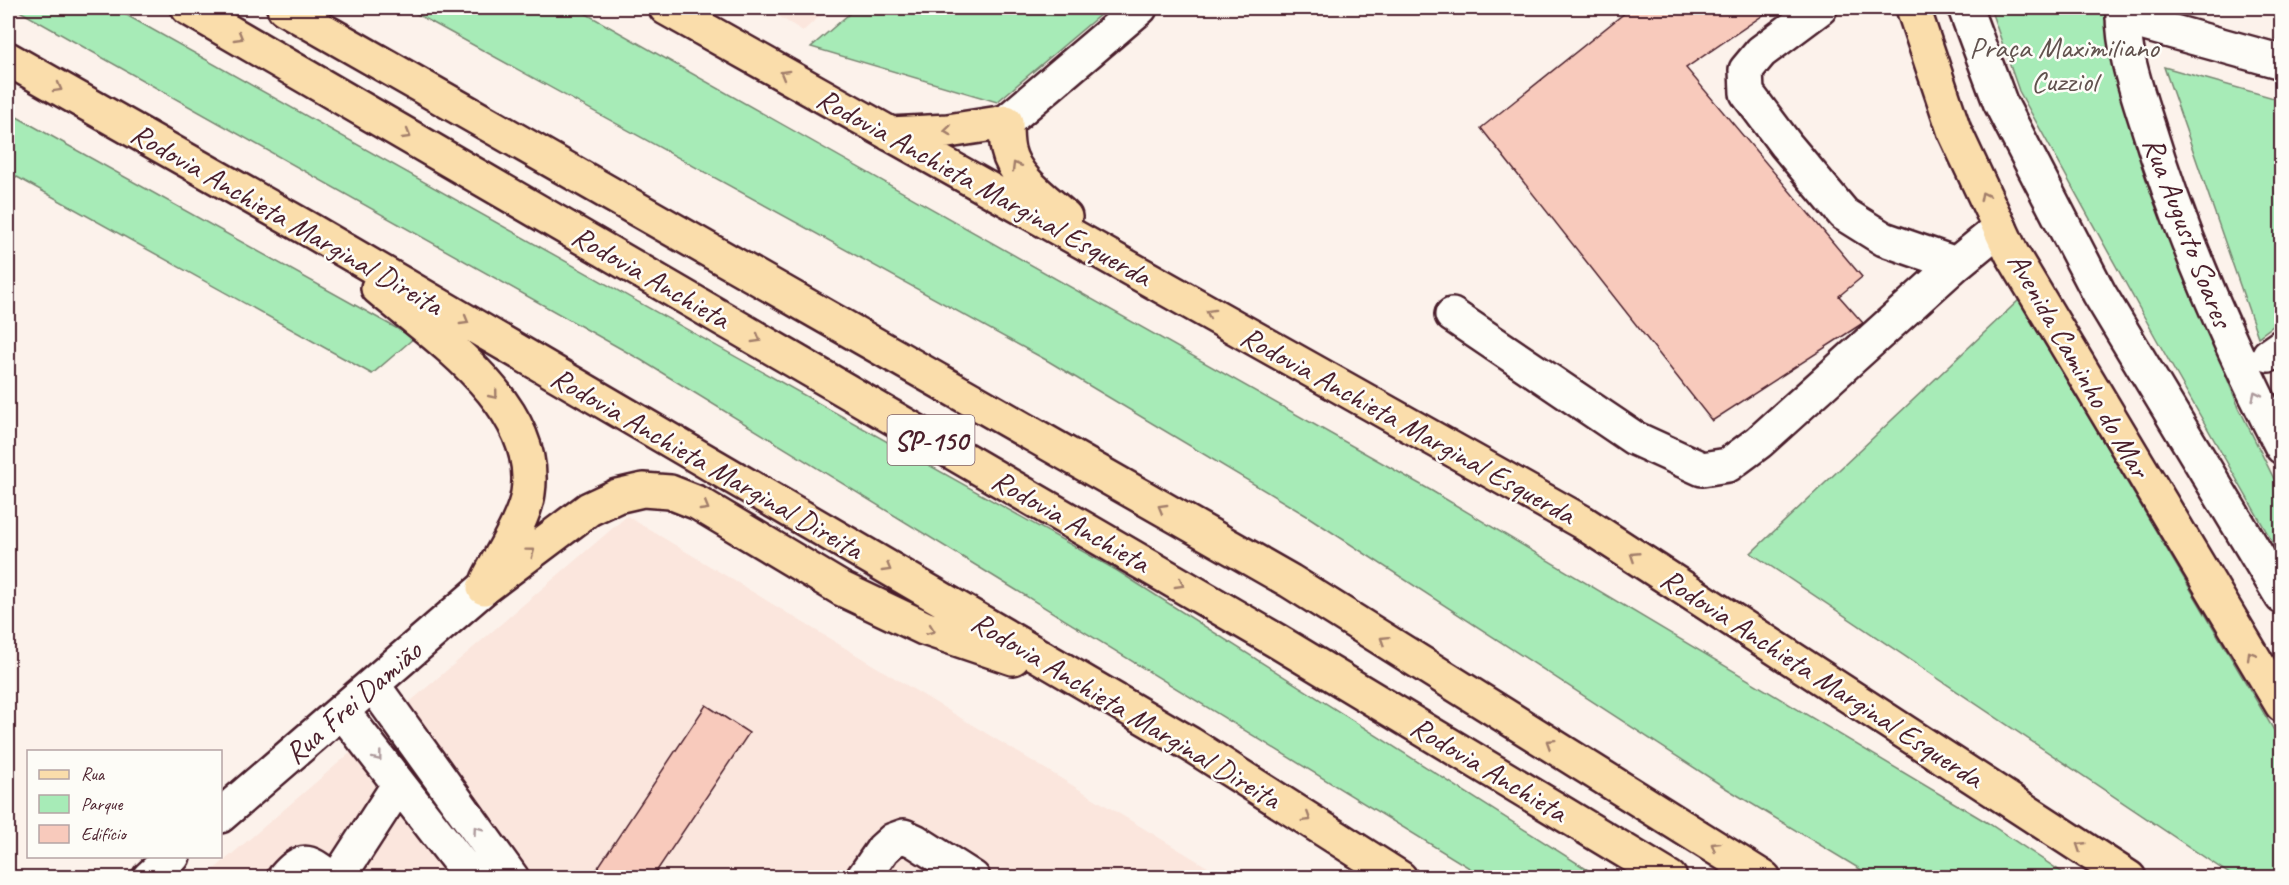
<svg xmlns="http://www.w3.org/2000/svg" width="2289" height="885" font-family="Caveat,sans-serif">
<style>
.built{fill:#fbe6dd}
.green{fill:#a7ebb7;stroke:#788571;stroke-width:1.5}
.building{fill:#f8cabc;stroke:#4a1f2b;stroke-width:1.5}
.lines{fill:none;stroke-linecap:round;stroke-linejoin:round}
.minor-casing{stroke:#4a1f2b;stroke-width:38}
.major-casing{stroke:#4a1f2b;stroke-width:38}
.highway-casing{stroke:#4a1f2b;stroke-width:38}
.minor{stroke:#fdfcf7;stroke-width:33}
.major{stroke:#faddab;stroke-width:33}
.highway{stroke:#faddab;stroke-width:33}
.oneway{stroke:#a27e6b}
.oneway2{stroke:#ac999b}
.labels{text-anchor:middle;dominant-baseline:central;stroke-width:5;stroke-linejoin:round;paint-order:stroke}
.shield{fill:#fdfcf7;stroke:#806168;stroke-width:1.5}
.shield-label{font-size:28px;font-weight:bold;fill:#4a1f2b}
.park-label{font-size:30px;fill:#61524e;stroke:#fdfcf7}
.street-label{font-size:30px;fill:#4a1f2b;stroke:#fdfcf7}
</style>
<rect width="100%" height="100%" fill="#fcf2eb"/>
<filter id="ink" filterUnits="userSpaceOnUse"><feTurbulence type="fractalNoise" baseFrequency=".0167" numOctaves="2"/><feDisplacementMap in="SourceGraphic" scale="12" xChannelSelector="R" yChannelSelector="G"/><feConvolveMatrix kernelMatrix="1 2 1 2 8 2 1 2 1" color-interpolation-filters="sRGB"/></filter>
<g filter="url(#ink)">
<path class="built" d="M765,8H829L803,31Z
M627,516L1224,877L204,878Z"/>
<path class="green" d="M14,8H114L1116,570L1599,877H1484L641,360Z
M406,8H576L1432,491L1988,823L2069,877H1873L1724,787L1307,516L1048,361Z
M856,8H1108L997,102L811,47Z
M1990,8H2103L2128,111L2183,269L2239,408L2281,493V557L2157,340L2019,91Z
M2164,67L2281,100V320L2258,337Z
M8,112L414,338L372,374L8,172Z
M2019,300L2281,742V877H2234L1751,553Z"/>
<path class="building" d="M1631,8H1767L1769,11L1686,68L1862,277L1839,296L1863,323L1712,421L1481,128Z
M706,705L749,733L652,878H591Z"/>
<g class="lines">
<g class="minor-casing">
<path id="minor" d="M1820,8L1761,52L1746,70L1747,93L1786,145L1844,214L1884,239L1956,264L2000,228
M1965,8L2000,102L2099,293L2282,597
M2123,8C2122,47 2135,86 2147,123C2181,235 2228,343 2282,447
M2123,18L2282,62
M1006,122L1140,8
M1452,315L1634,438L1702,469L1728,465L1759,442L1956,264
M2269,355L2282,346
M373,685L512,878
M342,711L472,878
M220,816L484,588
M149,878L173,856
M284,878C304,855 309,862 331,878
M338,878L399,784
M863,878L883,849L893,840L904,836L915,841L973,878"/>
</g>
<g class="major-casing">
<path id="major" d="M1913,8L1954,130L2012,254L2282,705"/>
</g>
<g class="highway-casing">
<path id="highway" d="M188,8L1277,641L1670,878
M284,8L1290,581L1764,878
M666,8L1582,522L2129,878
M8,59L310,230L1190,744L1400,878
M890,134L948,131L1006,122C1006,131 1006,141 1008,150C1014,178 1045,199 1065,217
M378,288C436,337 541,406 528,493C525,518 500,556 488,580
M484,588L589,509L617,496L643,490L670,492L698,503L842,589L924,628L1013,658"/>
</g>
<use href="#minor" class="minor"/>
<use href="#major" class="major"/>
<use href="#highway" class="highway"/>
</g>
<defs><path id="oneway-chevron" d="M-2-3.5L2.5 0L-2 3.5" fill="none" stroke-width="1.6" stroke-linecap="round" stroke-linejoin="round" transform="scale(1.5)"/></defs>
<g class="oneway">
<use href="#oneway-chevron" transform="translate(239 37) rotate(30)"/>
<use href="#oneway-chevron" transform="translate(784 74) rotate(-150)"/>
<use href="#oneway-chevron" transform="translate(58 88) rotate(29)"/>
<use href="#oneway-chevron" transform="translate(948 131) rotate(174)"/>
<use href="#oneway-chevron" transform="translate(407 135) rotate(30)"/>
<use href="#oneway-chevron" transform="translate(1016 166) rotate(-121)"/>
<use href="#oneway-chevron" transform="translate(1984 196) rotate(-117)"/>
<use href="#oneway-chevron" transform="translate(1210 313) rotate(-151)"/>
<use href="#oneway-chevron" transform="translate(465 321) rotate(30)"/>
<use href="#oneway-chevron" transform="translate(757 339) rotate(30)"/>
<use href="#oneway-chevron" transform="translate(494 395) rotate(51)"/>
<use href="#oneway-chevron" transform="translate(705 507) rotate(30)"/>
<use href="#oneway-chevron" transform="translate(1162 508) rotate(-150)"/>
<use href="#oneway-chevron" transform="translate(531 552) rotate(-37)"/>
<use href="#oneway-chevron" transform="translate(1634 556) rotate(-147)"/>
<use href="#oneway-chevron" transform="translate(887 568) rotate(30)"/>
<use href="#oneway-chevron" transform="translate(1180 584) rotate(30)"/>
<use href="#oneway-chevron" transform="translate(931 630) rotate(20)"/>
<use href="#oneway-chevron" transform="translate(1384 640) rotate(-148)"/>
<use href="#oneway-chevron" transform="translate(2251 655) rotate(-121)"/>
<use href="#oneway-chevron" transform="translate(1550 743) rotate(-148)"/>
<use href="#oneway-chevron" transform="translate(1307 818) rotate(32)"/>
<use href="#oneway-chevron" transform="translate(1715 846) rotate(-148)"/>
<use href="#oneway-chevron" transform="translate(2080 846) rotate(-147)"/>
</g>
<g class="oneway2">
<use href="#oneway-chevron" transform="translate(2256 395) rotate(-116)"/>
<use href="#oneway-chevron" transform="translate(378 757) rotate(52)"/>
<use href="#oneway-chevron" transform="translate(477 830) rotate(-126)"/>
</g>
</g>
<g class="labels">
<rect class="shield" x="887.5" y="415" width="87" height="50" rx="4.5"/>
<g class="shield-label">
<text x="931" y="440">SP-150</text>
</g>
<g class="park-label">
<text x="2064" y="47">Praça Maximiliano<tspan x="2064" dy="34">Cuzziol</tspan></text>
</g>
<g class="street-label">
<text transform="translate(984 187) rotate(29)">Rodovia Anchieta Marginal Esquerda</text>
<text transform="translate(287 219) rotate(30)">Rodovia Anchieta Marginal Direita</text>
<text transform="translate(2188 232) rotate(69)">Rua Augusto Soares</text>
<text transform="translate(651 277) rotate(30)">Rodovia Anchieta</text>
<text transform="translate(2079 365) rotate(60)">Avenida Caminho do Mar</text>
<text transform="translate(1408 425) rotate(29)">Rodovia Anchieta Marginal Esquerda</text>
<text transform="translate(707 463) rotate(30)">Rodovia Anchieta Marginal Direita</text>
<text transform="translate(1071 521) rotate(30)">Rodovia Anchieta</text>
<text transform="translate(1822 678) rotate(33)">Rodovia Anchieta Marginal Esquerda</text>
<text transform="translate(353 702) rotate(-41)">Rua Frei Damião</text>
<text transform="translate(1126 710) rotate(31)">Rodovia Anchieta Marginal Direita</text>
<text transform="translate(1489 769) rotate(31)">Rodovia Anchieta</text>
</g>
</g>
<rect width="2289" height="885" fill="none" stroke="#fdfcf7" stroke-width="30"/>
<rect x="15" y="15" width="2259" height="855" fill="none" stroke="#4a1f2b" stroke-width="2" filter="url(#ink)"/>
<rect x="27" y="750" width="195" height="108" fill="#fdfcf7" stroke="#b5a4a5" stroke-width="1.5"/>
<rect x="39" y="770" width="30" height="9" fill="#faddab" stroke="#b5a4a5" stroke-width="1.5"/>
<text x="81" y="780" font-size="18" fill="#4a1f2b">Rua</text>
<rect x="39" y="795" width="30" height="18" fill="#a7ebb7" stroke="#b5a4a5" stroke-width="1.5"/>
<text x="81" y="810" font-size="18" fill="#4a1f2b">Parque</text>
<rect x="39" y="825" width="30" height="18" fill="#f8cabc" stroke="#b5a4a5" stroke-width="1.5"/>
<text x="81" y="840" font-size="18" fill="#4a1f2b">Edifício</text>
</svg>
